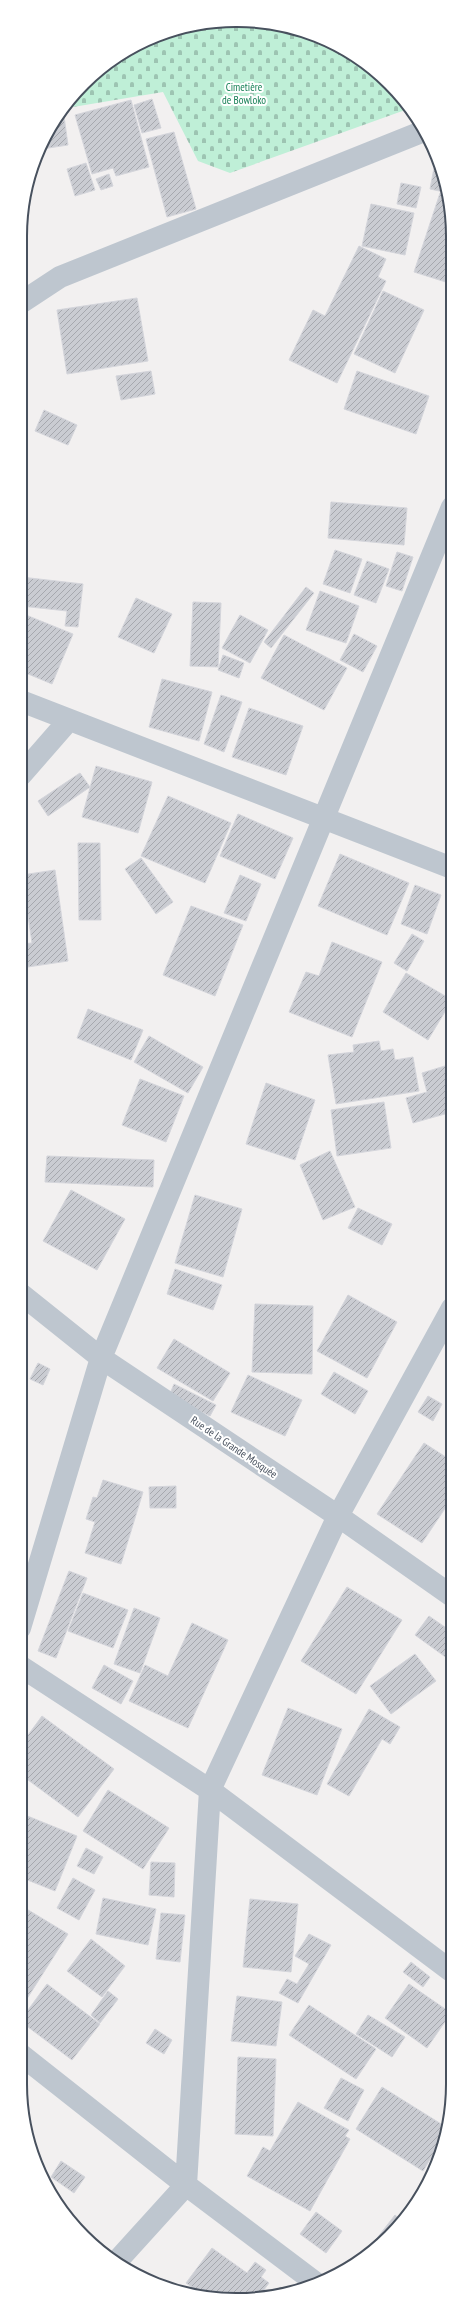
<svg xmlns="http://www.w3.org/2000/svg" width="473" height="2320" font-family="'PT Sans Narrow',sans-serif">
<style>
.cemetery{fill:url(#cemetery-stones)}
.building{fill:url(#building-hatch);stroke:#d4d5db}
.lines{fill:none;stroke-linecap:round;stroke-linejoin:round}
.minor{stroke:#bec6cf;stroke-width:22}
.labels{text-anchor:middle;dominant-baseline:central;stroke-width:4;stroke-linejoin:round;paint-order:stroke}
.park-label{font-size:11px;fill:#188057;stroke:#fff}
.street-label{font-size:11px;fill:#48515e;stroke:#fff}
.rim{fill:none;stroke:#48515e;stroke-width:2}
</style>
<defs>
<pattern id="cemetery-stones" width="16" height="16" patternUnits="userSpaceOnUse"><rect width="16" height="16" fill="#bfefd7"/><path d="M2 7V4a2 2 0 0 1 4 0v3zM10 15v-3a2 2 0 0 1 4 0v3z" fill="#9dc4b2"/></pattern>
<pattern id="building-hatch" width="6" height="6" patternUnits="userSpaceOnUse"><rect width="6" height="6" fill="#caccd2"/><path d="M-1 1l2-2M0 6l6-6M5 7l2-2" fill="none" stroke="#a6a8ae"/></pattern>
</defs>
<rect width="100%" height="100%" fill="#f2f0f0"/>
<path class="cemetery" d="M265,22L332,42L390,84L408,109L230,173L198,161L163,92L67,108L105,65L180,27Z"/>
<path class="building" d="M152,99L161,128L142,133L134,105Z
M131,100L149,167L116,176L113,168L92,174L75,115Z
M64,116L68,145L42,149L49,128L59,117Z
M174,132L196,209L167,217L146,139Z
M86,163L95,190L75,196L67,169Z
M434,168L438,169L444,192L430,189Z
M109,174L113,186L101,190L96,179Z
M401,183L421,187L416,208L397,204Z
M440,193L445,195L453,222L452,284L414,272Z
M371,204L414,213L405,255L362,246Z
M359,246L386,259L378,277L386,281L337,383L289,360L313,310L325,316Z
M383,291L424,310L395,373L354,354Z
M137,298L148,361L67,374L57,310Z
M151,371L155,394L121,400L116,376Z
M357,371L429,396L416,434L344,409Z
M44,410L77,425L68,445L35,431Z
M331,502L407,508L404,545L328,538Z
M335,550L362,559L350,593L323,584Z
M397,552L413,557L402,591L386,586Z
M367,561L389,569L376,603L354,595Z
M21,577L83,584L78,627L65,626L67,611L21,606Z
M306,587L314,593L271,648L264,642Z
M320,591L359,606L346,643L306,630Z
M136,598L172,614L154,653L118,637Z
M193,602L221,603L218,667L190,666Z
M21,613L73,634L52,684L21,671Z
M240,615L268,630L250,663L222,648Z
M354,634L377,646L363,672L340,660Z
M284,635L347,668L324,710L261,678Z
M223,655L244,663L239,678L218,670Z
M162,679L212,692L199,741L149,727Z
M221,695L242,702L224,752L204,744Z
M249,708L303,726L286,775L232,757Z
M96,766L152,782L138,833L82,817Z
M80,773L90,787L48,816L38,801Z
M168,796L231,823L205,883L141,856Z
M238,814L293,838L275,879L220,856Z
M78,843H100L101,920H79Z
M340,854L409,883L387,935L318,906Z
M141,858L173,902L156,914L125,869Z
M55,870L68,961L21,968V944L32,943L22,875Z
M240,875L261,884L246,921L224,913Z
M415,885L441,895L427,934L401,924Z
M191,906L243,925L215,996L163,975Z
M412,934L424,941L407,971L394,963Z
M332,942L382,962L352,1037L289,1012L306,972L319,976Z
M406,973L452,1000L428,1040L383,1012Z
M88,1009L143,1030L131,1060L77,1038Z
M149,1036L203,1067L188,1093L134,1062Z
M379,1041L381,1051L393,1049L395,1060L413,1057L419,1091L336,1104L328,1055L354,1052L353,1045Z
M452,1049V1065L446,1062Z
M448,1065L452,1078V1112L413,1123L406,1098L427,1092L422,1073Z
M140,1079L184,1096L166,1142L122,1125Z
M266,1083L315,1100L295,1160L246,1144Z
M384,1102L391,1148L337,1156L331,1110Z
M330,1151L355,1207L323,1220L300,1165Z
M47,1156L154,1160L153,1187L45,1182Z
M71,1190L125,1219L97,1270L43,1241Z
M195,1195L242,1209L223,1277L175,1263Z
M358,1208L392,1224L382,1245L348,1228Z
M175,1269L222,1285L213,1310L167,1294Z
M348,1295L397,1322L367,1378L317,1351Z
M255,1304L313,1306L312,1374L252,1372Z
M174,1339L230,1373L213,1401L157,1368Z
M21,1340L27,1344L22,1352L21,1351Z
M38,1363L50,1369L43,1385L30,1379Z
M334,1372L368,1391L355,1414L321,1394Z
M248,1375L302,1400L285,1436L231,1412Z
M174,1384L216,1405L210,1416L169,1396Z
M428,1396L442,1404L433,1421L418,1412Z
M424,1443L452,1461V1498L422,1543L377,1514Z
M103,1480L143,1492L121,1564L85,1553L95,1522L86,1519L93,1497L97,1498Z
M176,1486V1508H150L149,1487Z
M69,1571L87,1578L56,1658L38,1651Z
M347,1587L402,1620L356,1694L301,1661Z
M83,1593L128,1610L113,1648L68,1631Z
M134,1608L160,1618L140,1673L114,1664Z
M429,1616L452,1632L451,1661L415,1635Z
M192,1623L228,1640L188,1728L129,1701L145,1665L168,1676Z
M415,1654L436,1681L391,1714L370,1686Z
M104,1665L133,1681L121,1704L92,1688Z
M288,1708L342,1729L317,1795L262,1775Z
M369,1709L400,1727L390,1744L382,1739L349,1796L327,1784Z
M42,1716L114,1769L78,1817L20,1774V1746Z
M108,1790L169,1828L143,1869L83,1831Z
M20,1813L77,1836L55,1891L20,1877Z
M86,1848L103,1857L94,1874L77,1866Z
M151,1862L175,1863L174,1897L149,1895Z
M73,1878L95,1890L79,1920L57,1908Z
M103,1898L156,1909L148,1945L96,1934Z
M250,1899L298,1904L291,1972L243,1967Z
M20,1905L68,1934L23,2005L20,2003Z
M161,1913L185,1915L180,1962L156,1959Z
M309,1934L331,1945L298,2003L279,1993L287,1979L297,1984L309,1964L295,1956Z
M91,1939L125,1966L102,1997L67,1971Z
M411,1962L430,1977L423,1987L403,1972Z
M47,1984L100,2024L72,2060L20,2021Z
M409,1984L451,2013L427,2048L385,2018Z
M108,1991L118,1999L100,2023L91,2015Z
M237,1996L282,2002L276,2046L231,2041Z
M309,2005L376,2049L356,2079L289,2035Z
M368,2015L405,2037L392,2057L356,2034Z
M155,2029L172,2040L164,2054L146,2043Z
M238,2057L276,2059L273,2136L235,2134Z
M341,2078L364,2090L348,2121L324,2108Z
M382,2087L446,2127L440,2143L423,2171L356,2129Z
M298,2102L349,2130L345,2136L350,2139L310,2211L247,2176L263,2147L270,2151Z
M61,2161L85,2177L74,2193L51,2177Z
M316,2212L342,2231L326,2253L300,2234Z
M395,2215L401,2220L379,2246L363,2256Z
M212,2248L247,2273L255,2262L266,2270L261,2277L269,2283L261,2294L223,2300L203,2295L186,2283Z
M280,2287L286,2291L276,2293Z"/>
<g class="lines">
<path class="minor" d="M22,302L60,277L424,131
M21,701L452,868
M21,775L69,720
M21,1294L101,1358L338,1516L452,1596
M20,1628L101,1358L452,507
M20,1666L210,1790L451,1971
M20,2054L186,2185L316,2283
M118,2260L186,2185L210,1790L338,1516L452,1308"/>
</g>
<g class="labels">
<g class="park-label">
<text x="244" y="87">Cimetière<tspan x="244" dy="13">de Bowloko</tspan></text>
</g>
<g class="street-label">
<text transform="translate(234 1447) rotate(34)">Rue de la Grande Mosquée</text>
</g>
</g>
<path d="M0 0H473V2320H0ZM236 27H237A209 209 0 0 1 446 236V2084A209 209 0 0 1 237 2293H236A209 209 0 0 1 27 2084V236A209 209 0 0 1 236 27Z" fill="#fff" fill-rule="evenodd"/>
<path class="rim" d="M236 27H237A209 209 0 0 1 446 236V2084A209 209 0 0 1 237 2293H236A209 209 0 0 1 27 2084V236A209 209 0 0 1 236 27Z"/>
</svg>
